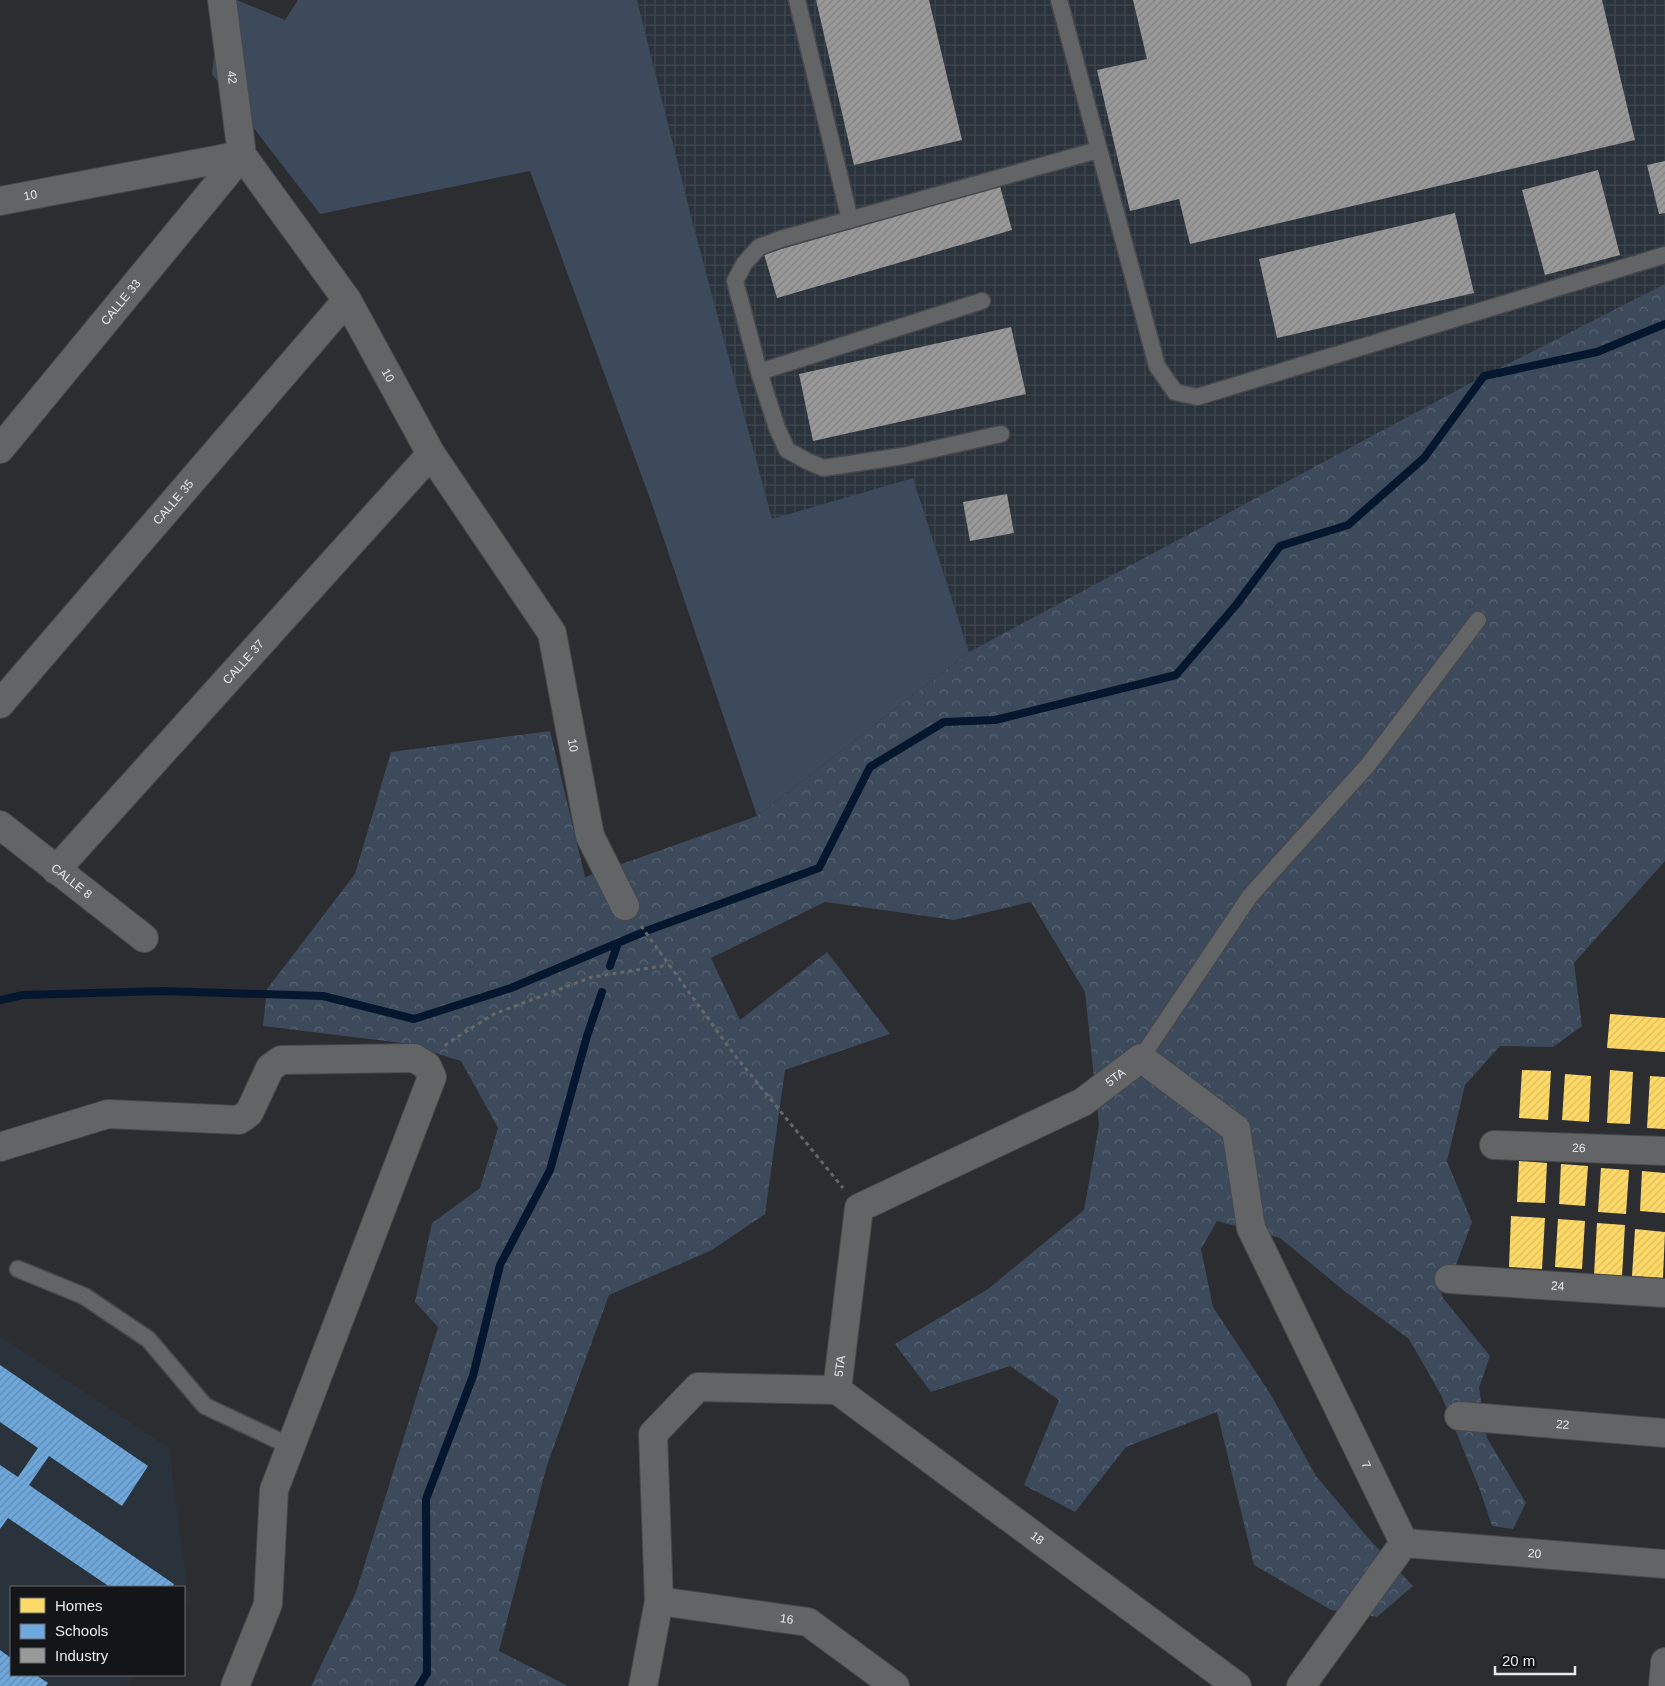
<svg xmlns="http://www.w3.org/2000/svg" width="1665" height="1686" font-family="Helvetica,sans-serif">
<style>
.built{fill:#2a323b}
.industrial{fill:url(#industrial-grid)}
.grass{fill:#3c4a5b}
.forest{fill:url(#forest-crowns)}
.homes{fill:url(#homes-hatch)}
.schools{fill:url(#schools-hatch)}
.industry{fill:url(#industry-hatch)}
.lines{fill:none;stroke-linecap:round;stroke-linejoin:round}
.stream{stroke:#05172e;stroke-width:8}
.service-casing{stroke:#46484c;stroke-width:19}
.minor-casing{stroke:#46484c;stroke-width:30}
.path{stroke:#666769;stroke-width:3;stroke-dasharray:4 4;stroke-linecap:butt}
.service{stroke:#626466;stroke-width:16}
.minor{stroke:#626466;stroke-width:28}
.labels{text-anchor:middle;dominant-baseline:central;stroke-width:5;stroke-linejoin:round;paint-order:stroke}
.street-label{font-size:12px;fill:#e7eaee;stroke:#131518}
</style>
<defs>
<pattern id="industrial-grid" width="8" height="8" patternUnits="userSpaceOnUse" patternTransform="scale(1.25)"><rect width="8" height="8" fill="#2a323b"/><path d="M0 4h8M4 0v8" fill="none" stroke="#3f464e"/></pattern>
<pattern id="forest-crowns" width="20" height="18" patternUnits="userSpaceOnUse" patternTransform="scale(1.25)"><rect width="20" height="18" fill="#3c4a5b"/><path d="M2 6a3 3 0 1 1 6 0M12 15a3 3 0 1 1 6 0" fill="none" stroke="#586473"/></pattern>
<pattern id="homes-hatch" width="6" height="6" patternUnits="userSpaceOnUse" patternTransform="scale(1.25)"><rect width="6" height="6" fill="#ffd966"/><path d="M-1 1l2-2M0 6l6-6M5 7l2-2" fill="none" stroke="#dabc60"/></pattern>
<pattern id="schools-hatch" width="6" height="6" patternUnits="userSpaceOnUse" patternTransform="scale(1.25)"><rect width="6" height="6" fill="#6fa8dc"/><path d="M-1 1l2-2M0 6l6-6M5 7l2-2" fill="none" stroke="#628baf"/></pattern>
<pattern id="industry-hatch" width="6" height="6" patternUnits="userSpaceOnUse" patternTransform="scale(1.25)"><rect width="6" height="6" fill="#999"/><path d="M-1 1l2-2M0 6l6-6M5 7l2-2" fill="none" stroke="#808080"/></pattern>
</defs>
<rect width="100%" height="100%" fill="#2b2d30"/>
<path class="built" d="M0,1336L169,1448L189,1603L184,1611V1587H11V1675H135L126,1686H0Z"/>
<path class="industrial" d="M637,0H1665V286L969,652L913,478L772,520L693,224Z"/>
<path class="grass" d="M220,0H237L285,20L298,0H637L693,224L772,519L913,478L969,652L757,816L653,507L530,171L320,214L212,74Z"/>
<path class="forest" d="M1665,284V861L1574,963L1582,1026L1553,1047L1500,1046L1465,1085L1447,1161L1472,1222L1456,1265L1435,1274L1443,1298L1490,1356L1479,1388L1487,1438L1526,1503L1513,1529L1492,1526L1480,1490L1441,1395L1409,1339L1343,1290L1280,1238L1217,1221L1201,1249L1213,1307L1271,1395L1316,1476L1369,1539L1413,1586L1377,1617L1331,1610L1254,1565L1217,1412L1126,1447L1075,1512L1024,1485L1059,1400L1010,1366L931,1392L895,1344L988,1289L1084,1210L1099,1125L1085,992L1031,902L954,920L825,902L711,958L740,1020L827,952L890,1034L785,1070L765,1214L712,1250L609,1295L547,1465L499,1651L568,1686H311L356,1592L438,1327L415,1302L432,1223L480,1188L498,1128L461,1061L402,1043L263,1026L267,989L355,874L391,752L550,731L585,877L757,816L969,652L1484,376Z"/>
<path class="homes" d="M1610,1014L1665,1018V1052L1607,1048Z
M1522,1070L1551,1071L1548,1120L1519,1118Z
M1610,1070L1633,1072L1630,1124L1607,1123Z
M1565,1074L1591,1076L1589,1122L1562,1120Z
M1650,1076L1665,1077V1129L1647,1128Z
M1519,1161L1547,1163L1545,1203L1517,1202Z
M1561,1164L1588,1166L1585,1206L1559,1204Z
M1601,1168L1629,1170L1626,1214L1598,1212Z
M1642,1171L1665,1173V1213L1640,1211Z
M1511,1216L1545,1218L1542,1269L1509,1267Z
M1558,1219L1585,1221L1582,1269L1555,1267Z
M1597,1223L1625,1225L1622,1276L1594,1275Z
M1635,1229L1665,1232L1663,1278L1632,1276Z"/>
<path class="schools" d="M0,1365L148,1466L122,1506L49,1456L29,1485L174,1584L172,1587H110L8,1518L0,1529V1465L18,1477L38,1448L0,1422Z
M0,1650L11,1658V1675H36L48,1683L46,1686H0Z"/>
<path class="industry" d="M816,0H929L962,140L854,165Z
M1133,0H1602L1635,140L1190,244L1179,199L1130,211L1097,70L1147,59Z
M1665,161V213L1659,214L1647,165Z
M1598,170L1620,255L1545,275L1522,190Z
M1000,186L1012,230L777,298L764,254Z
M1455,213L1474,293L1277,338L1259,259Z
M1011,327L1026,394L813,441L799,374Z
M1007,494L1014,533L970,541L963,502Z"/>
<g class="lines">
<path class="stream" d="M610,966L618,943
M0,1000L23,995L163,991L323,996L414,1019L511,988L646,931L819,868L870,767L944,722L995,720L1176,675L1236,605L1280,546L1348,525L1424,458L1484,376L1597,352L1665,324
M419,1686L427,1673L426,1499L473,1376L500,1265L550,1170L587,1036L602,992"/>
<g class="service-casing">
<path id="service" d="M797,0L850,220
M1059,0L1157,366L1175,392L1197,397L1665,255
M759,372L982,301
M1001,434L903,456L823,468L807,461L787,450L777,428L759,372L735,281L744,264L759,247L781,239L1098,150
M1141,1058L1250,896L1368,765L1478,620
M18,1269L84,1296L148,1339L205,1406L290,1446"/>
</g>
<g class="minor-casing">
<g id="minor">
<path id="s1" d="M222,0L242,155L347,300L431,454L552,633L590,836L625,906"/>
<path id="s2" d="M0,201L242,155"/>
<path id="s3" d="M0,449L242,155"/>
<path id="s4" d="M0,704L347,300"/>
<path id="s5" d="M0,825L144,938"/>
<path id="s6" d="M56,870L431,454"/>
<path id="s7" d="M1494,1145L1665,1151"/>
<path d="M0,1147L108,1114L239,1120L249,1113L270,1068L281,1060L414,1058L427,1066L432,1077L274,1490L268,1604L235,1686"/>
<path id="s8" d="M1449,1279L1665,1293"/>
<path id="s9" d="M837,1390L859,1208L1083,1102L1141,1058L1236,1129L1251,1228L1404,1543"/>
<path id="s10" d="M837,1390L1237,1686"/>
<path id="s11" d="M1459,1416L1665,1433"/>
<path id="s12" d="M1404,1543L1665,1564"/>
<path id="s13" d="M659,1601L808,1622L895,1686"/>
<path d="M643,1686L659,1601L653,1434L698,1387L837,1390"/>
<path d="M1301,1686L1404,1543"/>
<path d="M1663,1686L1665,1662"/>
</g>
</g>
<path class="path" d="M641,926L733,1053L843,1188
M445,1046L449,1042L494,1014L592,977L669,965"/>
<use href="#service" class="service"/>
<use href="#minor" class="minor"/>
</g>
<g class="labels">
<g class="street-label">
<text stroke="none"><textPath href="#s1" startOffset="78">42</textPath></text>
<text stroke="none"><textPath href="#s2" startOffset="31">10</textPath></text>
<text stroke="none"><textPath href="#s3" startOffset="190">CALLE 33</textPath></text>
<text stroke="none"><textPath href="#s1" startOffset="421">10</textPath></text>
<text stroke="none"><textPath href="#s4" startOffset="266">CALLE 35</textPath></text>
<text stroke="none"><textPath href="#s6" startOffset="280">CALLE 37</textPath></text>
<text stroke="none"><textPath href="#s1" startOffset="841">10</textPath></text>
<text stroke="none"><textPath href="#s5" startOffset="91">CALLE 8</textPath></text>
<text stroke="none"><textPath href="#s9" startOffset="472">5TA</textPath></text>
<text stroke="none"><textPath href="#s7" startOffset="85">26</textPath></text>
<text stroke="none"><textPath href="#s8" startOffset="109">24</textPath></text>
<text stroke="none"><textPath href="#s9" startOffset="24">5TA</textPath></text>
<text stroke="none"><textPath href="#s11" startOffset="104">22</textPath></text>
<text stroke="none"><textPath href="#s9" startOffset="986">7</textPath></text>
<text stroke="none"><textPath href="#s10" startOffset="249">18</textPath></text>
<text stroke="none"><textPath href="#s12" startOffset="131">20</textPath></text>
<text stroke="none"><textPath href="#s13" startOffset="129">16</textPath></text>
</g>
</g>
<rect x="10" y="1586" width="175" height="90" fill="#131518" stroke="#686a6e"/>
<rect x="20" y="1598" width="25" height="15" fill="#ffd966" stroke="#686a6e"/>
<text x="55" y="1611" font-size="15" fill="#e7eaee">Homes</text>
<rect x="20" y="1624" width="25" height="15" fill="#6fa8dc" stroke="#686a6e"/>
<text x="55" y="1636" font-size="15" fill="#e7eaee">Schools</text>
<rect x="20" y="1648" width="25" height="15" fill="#999999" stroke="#686a6e"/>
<text x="55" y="1661" font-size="15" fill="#e7eaee">Industry</text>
<path d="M1495 1666v8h80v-8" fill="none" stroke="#e7eaee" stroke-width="2.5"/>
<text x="1502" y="1666" font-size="15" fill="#e7eaee" stroke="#131518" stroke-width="4" paint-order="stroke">20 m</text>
</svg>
